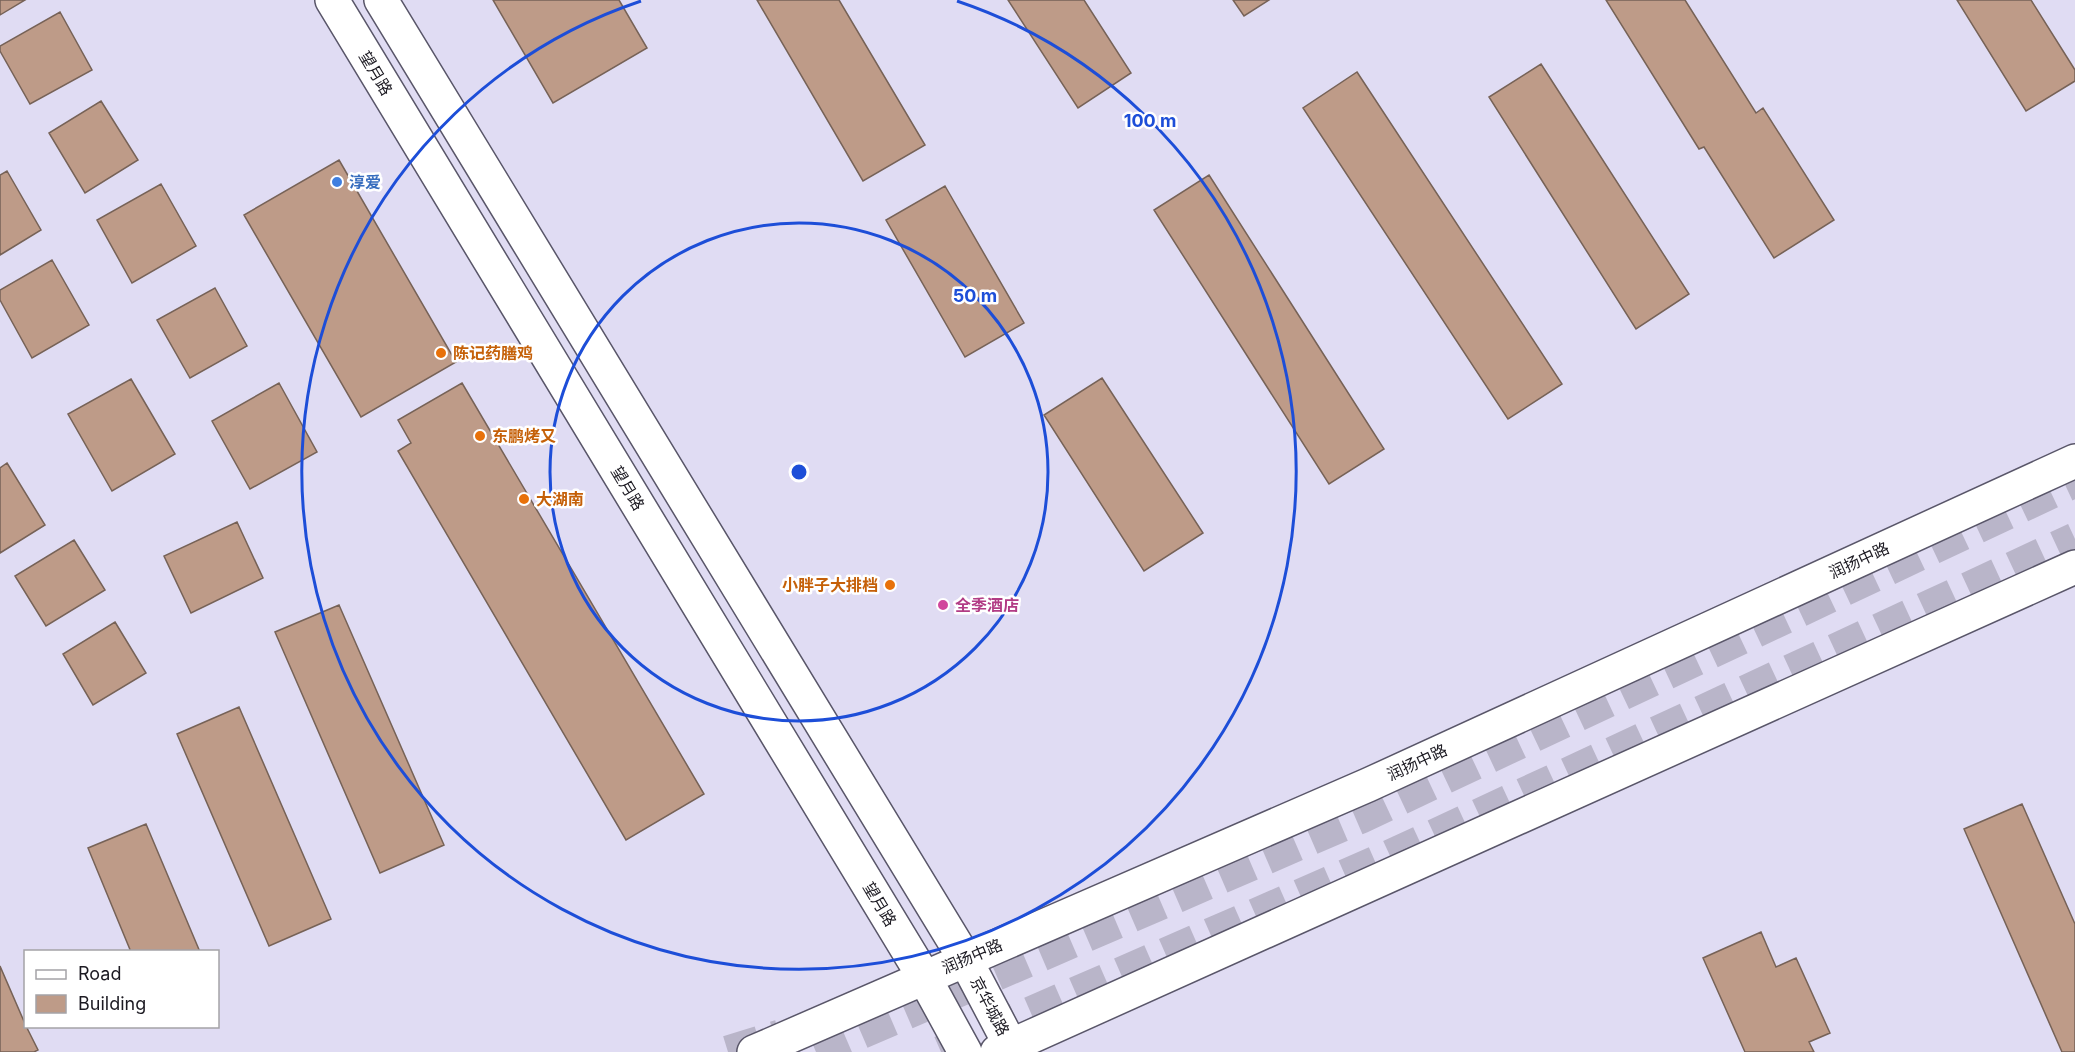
<svg xmlns="http://www.w3.org/2000/svg" width="2075" height="1052" font-family="Inter,'Noto Sans SC',sans-serif">
<style>
.building{fill:#be9b88;stroke:#766257;stroke-width:1.5}
.lines{fill:none;stroke-linecap:round;stroke-linejoin:round}
.highway-tunnel{stroke:#b9b5c9;stroke-width:33;stroke-dasharray:33 16;stroke-linecap:butt}
.minor-casing{stroke:#595669;stroke-width:36}
.major-casing{stroke:#595669;stroke-width:36}
.minor{stroke:#fff;stroke-width:33}
.major{stroke:#fff;stroke-width:33}
.ring{fill:none;stroke:#1d4ed8;stroke-width:3}
.shop-dot{fill:#3f7fe0;stroke:#fff;stroke-width:2}
.food-dot{fill:#e8710a;stroke:#fff;stroke-width:2}
.hotel-dot{fill:#d1479c;stroke:#fff;stroke-width:2}
.labels{text-anchor:middle;dominant-baseline:central;stroke-width:5;stroke-linejoin:round;paint-order:stroke}
.street-label{font-size:16px;fill:#1c1a22;stroke:#fff}
.shop-label{font-size:16px;font-weight:bold;fill:#366cbe;stroke:#fff;text-anchor:start}
.food-label{font-size:16px;font-weight:bold;fill:#c56008;stroke:#fff;text-anchor:start}
.hotel-label{font-size:16px;font-weight:bold;fill:#b23c85;stroke:#fff;text-anchor:start}
.centre{fill:#1d4ed8;stroke:#fff;stroke-width:3}
.ring-label{font-size:18px;text-anchor:middle;font-weight:bold;fill:#1d4ed8;stroke:#fff;stroke-width:5;stroke-linejoin:round;paint-order:stroke}
</style>
<rect width="100%" height="100%" fill="#e0dcf3"/>
<path class="building" d="M0,0H25L0,15Z
M493,0H619L647,48L553,103Z
M757,0H839L925,145L863,181Z
M1008,0H1084L1131,73L1078,108Z
M1233,0H1269L1244,16Z
M1606,0H1685L1756,113L1763,108L1834,220L1774,258L1704,147L1699,149Z
M1957,0H2031L2075,70V81L2026,111Z
M60,12L92,70L30,104L0,51V46Z
M1541,64L1689,294L1636,329L1489,97Z
M1357,72L1562,384L1508,419L1303,108Z
M101,101L138,160L85,193L49,133Z
M339,160L456,362L361,417L244,215Z
M7,171L41,230L0,255V175Z
M1209,175L1384,449L1329,484L1154,210Z
M161,184L196,246L132,283L97,220Z
M945,186L1024,323L965,357L886,220Z
M52,260L89,325L32,358L0,300V290Z
M215,288L247,346L190,378L157,320Z
M1102,378L1203,533L1144,571L1044,415Z
M131,379L175,454L112,491L68,414Z
M279,383L317,452L250,489L212,421Z
M462,383L704,794L626,840L398,451L411,443L398,420Z
M7,463L45,525L0,553V468Z
M237,522L263,578L191,613L164,556Z
M74,540L105,590L46,626L15,576Z
M339,605L444,845L380,873L275,632Z
M115,622L146,673L93,705L63,654Z
M239,707L331,919L269,946L177,734Z
M2022,804L2075,924V1052H2062L1964,829Z
M146,824L200,952H131L88,848Z
M1761,932L1776,967L1796,958L1830,1033L1809,1042L1814,1052H1745L1703,958Z
M0,966L26,1026L38,1050L34,1052H0Z"/>
<g class="lines">
<path class="highway-tunnel" d="M728,1052L780,1036
M816,1052L1361,817L2075,481
M941,1052L1388,857L2075,539"/>
<g class="minor-casing">
<path id="minor" d="M332,0L924,977
M381,0L965,959"/>
</g>
<g class="major-casing">
<path id="major" d="M965,959L1014,1052
M924,977L965,1052
M754,1052L1368,785L2075,461
M997,1052L2075,567"/>
</g>
<use href="#minor" class="minor"/>
<use href="#major" class="major"/>
</g>
<g class="ring">
<circle cx="799" cy="472" r="249"/>
<path d="M957 1A497 497 0 1 1 641 1"/>
</g>
<circle class="shop-dot" cx="337" cy="182" r="6"/>
<g class="food-dot">
<circle cx="441" cy="353" r="6"/>
<circle cx="480" cy="436" r="6"/>
<circle cx="524" cy="499" r="6"/>
<circle cx="890" cy="585" r="6"/>
</g>
<circle class="hotel-dot" cx="943" cy="605" r="6"/>
<g class="labels">
<g class="street-label">
<text transform="translate(376 73) rotate(59)">望月路</text>
<text transform="translate(628 488) rotate(59)">望月路</text>
<text transform="translate(1859 560) rotate(-25)">润扬中路</text>
<text transform="translate(1417 762) rotate(-25)">润扬中路</text>
<text transform="translate(880 904) rotate(59)">望月路</text>
<text transform="translate(972 956) rotate(-23)">润扬中路</text>
<text transform="translate(990 1006) rotate(62)">京华城路</text>
</g>
<g class="shop-label">
<text x="349" y="182">淳爱</text>
</g>
<g class="food-label">
<text x="453" y="353">陈记药膳鸡</text>
<text x="492" y="436">东鹏烤又</text>
<text x="536" y="499">大湖南</text>
<text x="878" y="585" text-anchor="end">小胖子大排档</text>
</g>
<g class="hotel-label">
<text x="955" y="605">全季酒店</text>
</g>
</g>
<circle cx="799" cy="472" r="9" class="centre"/>
<g class="ring-label">
<text x="1150" y="127">100 m</text>
<text x="975" y="302">50 m</text>
</g>
<rect x="24" y="950" width="195" height="78" fill="#ffffff" stroke="#a4a3a7" stroke-width="1.5"/>
<rect x="36" y="970" width="30" height="9" fill="#ffffff" stroke="#a4a3a7" stroke-width="1.5"/>
<text x="78" y="980" font-size="18" fill="#1c1a22">Road</text>
<rect x="36" y="995" width="30" height="18" fill="#be9b88" stroke="#a4a3a7" stroke-width="1.5"/>
<text x="78" y="1010" font-size="18" fill="#1c1a22">Building</text>
</svg>
